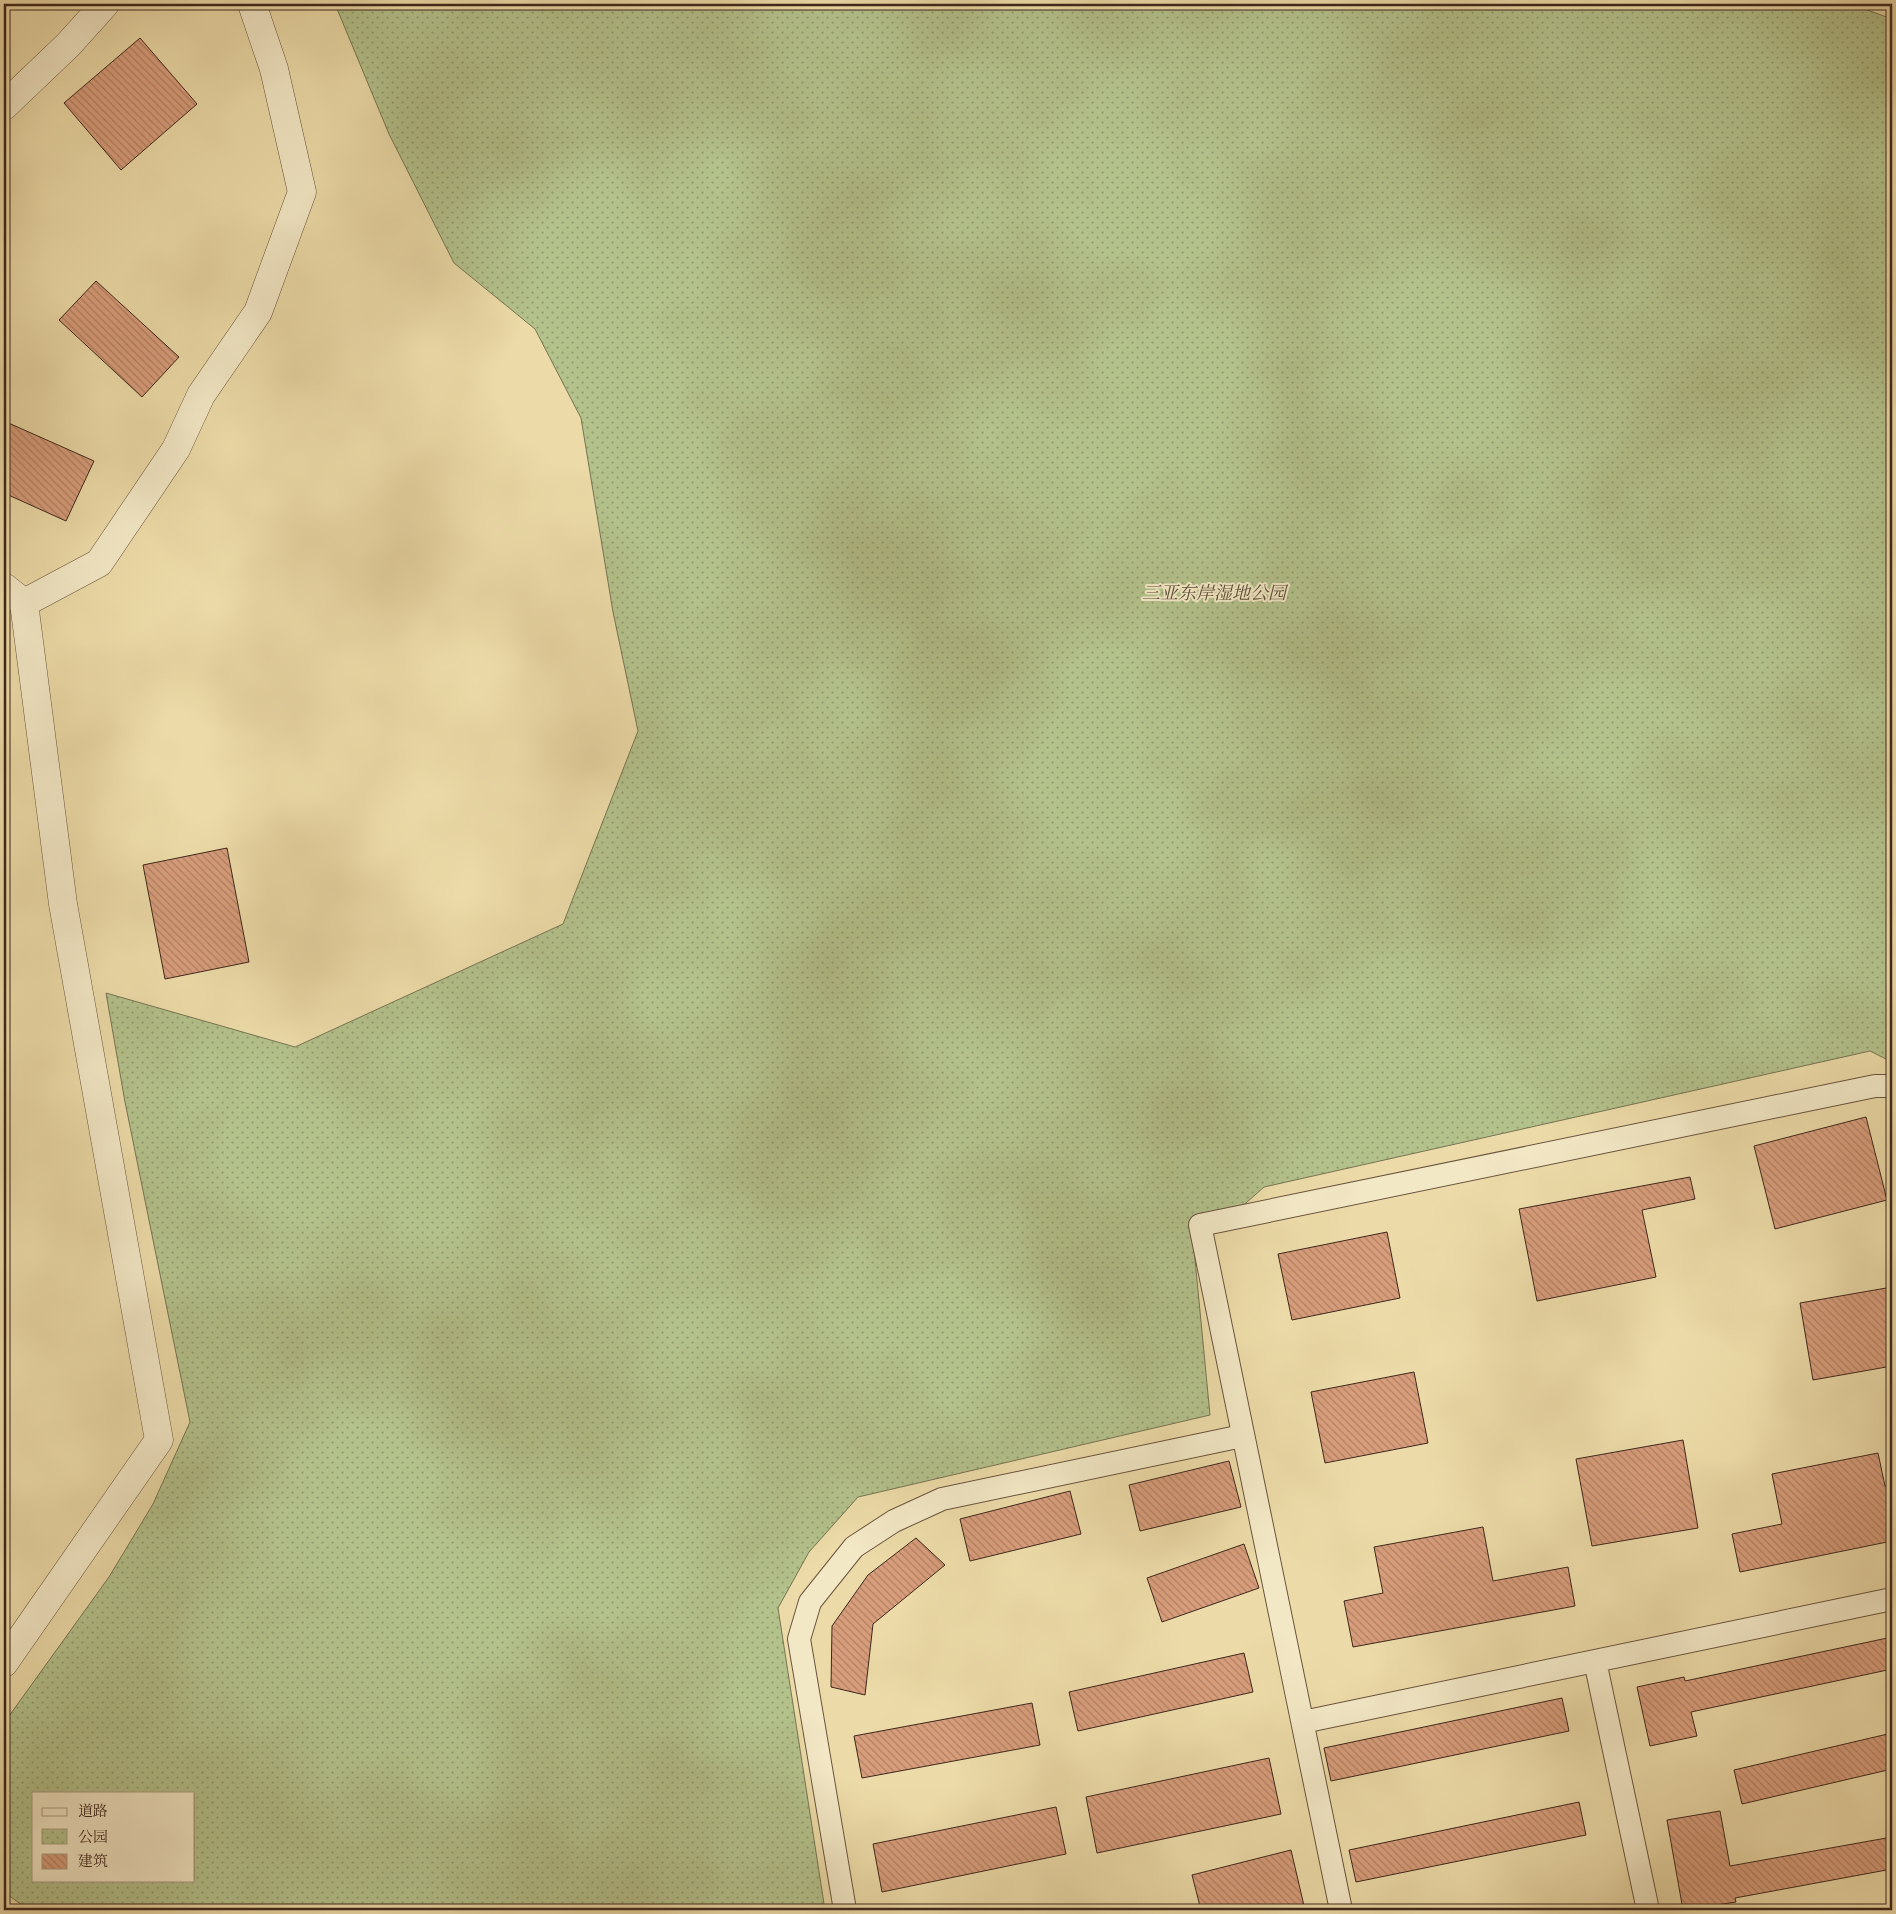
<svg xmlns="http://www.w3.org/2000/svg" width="1896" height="1914" font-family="Vollkorn,'Noto Serif SC',serif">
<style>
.park{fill:url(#park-dots);stroke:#787453;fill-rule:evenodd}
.building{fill:url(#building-back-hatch);stroke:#3e271b}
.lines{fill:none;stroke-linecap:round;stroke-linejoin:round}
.minor-casing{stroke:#6a543e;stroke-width:24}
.tertiary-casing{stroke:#6a543e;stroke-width:29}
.minor{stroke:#f3e8c6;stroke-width:22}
.tertiary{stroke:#f3e8c6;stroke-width:28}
.labels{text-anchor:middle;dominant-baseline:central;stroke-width:4;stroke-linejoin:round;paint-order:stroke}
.park-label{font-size:18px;font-style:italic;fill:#5b4e37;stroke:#f3e8c6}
</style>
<defs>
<pattern id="park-dots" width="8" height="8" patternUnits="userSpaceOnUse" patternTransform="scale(1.25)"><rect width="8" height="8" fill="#b3c18b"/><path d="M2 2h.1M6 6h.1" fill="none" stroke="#939d71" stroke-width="1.8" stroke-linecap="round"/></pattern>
<pattern id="building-back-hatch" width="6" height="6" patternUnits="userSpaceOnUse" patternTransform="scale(1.25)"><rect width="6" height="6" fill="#d89d7b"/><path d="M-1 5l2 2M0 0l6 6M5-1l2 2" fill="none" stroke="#b18064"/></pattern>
</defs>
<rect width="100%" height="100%" fill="#ecdba8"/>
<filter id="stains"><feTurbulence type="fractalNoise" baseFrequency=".004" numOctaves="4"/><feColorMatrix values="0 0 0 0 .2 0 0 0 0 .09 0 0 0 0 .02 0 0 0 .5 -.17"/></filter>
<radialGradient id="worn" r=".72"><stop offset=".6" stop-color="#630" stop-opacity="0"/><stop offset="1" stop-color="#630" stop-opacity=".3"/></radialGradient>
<path class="park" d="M335,4H1851L1892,19V1062L1870,1051L1264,1187L1194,1249L1210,1415L858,1497L809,1552L778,1608L825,1910H29L4,1892V1723L109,1577L153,1504L190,1422L125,1102L106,993L295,1047L563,924L638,731L613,612L581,418L535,329L454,263L389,134ZM34,1793H194V1880H34Z"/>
<path class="building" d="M140,38L197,104L121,170L64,103Z
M96,281L179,357L142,397L59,320Z
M4,421L94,461L66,521L4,493Z
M227,848L249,962L165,979L143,865Z
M1866,1117L1887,1200L1775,1229L1754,1146Z
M1690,1177L1695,1199L1642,1210L1656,1277L1537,1301L1519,1209Z
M1387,1232L1400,1298L1292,1320L1278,1254Z
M1892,1287V1366L1813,1380L1800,1303Z
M1414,1372L1428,1443L1325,1463L1311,1392Z
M1683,1440L1698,1528L1592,1546L1576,1459Z
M1878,1453L1885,1486L1892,1485V1541L1740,1572L1732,1534L1782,1524L1772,1474Z
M1229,1461L1241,1507L1140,1531L1129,1485Z
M1070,1491L1081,1534L970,1561L960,1519Z
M1483,1527L1493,1581L1568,1567L1575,1606L1353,1647L1344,1601L1383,1593L1374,1547Z
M916,1538L945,1565L873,1624L865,1695L831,1687L832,1626L868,1575Z
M1244,1544L1259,1588L1162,1622L1147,1578Z
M1892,1637V1669L1691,1712L1697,1736L1650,1746L1637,1687L1684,1677L1685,1681Z
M1244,1653L1253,1692L1078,1731L1069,1692Z
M1562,1698L1569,1731L1331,1781L1324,1748Z
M1032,1703L1040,1745L862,1778L854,1736Z
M1892,1733V1769L1742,1804L1734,1770Z
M1269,1758L1281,1814L1097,1853L1086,1797Z
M1579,1802L1586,1835L1356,1882L1349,1850Z
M1056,1807L1066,1854L882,1892L873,1844Z
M1720,1811L1730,1866L1892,1837V1869L1735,1898L1736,1902L1683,1910L1667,1820Z
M1291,1850L1305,1910H1201L1192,1875Z"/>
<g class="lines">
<g class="minor-casing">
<path id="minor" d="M1595,1661L1648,1910
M1303,1722L1892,1599
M845,1910L799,1639L810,1602L854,1547L894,1521L942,1499L1242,1436
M1341,1910L1200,1225L1875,1086H1892"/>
</g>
<g class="tertiary-casing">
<path id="tertiary" d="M4,106L68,45L105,4
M4,587L24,603
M4,1663L159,1440L63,904L24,603L99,563L176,449L201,395L258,312L302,192L274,69L252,4"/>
</g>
<use href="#minor" class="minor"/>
<use href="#tertiary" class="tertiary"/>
</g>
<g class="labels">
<g class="park-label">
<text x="1214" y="594">三亚东岸湿地公园</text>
</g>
</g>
<rect width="1896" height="1914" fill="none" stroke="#ecdba8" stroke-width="20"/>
<rect x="5" y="5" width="1886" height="1904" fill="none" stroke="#3e271b" stroke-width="2.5"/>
<rect x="10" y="10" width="1876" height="1894" fill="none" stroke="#3e271b"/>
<rect x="32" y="1792" width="162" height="90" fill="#f3e8c6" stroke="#ab9b82"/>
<rect x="42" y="1808" width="25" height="8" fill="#f3e8c6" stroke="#ab9b82"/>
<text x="78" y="1816" font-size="15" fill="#3e271b">道路</text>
<rect x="42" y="1829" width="25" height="15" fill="url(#park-dots)" stroke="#ab9b82"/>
<text x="78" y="1842" font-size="15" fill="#3e271b">公园</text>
<rect x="42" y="1854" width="25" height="15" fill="url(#building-back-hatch)" stroke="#ab9b82"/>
<text x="78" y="1866" font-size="15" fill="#3e271b">建筑</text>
<rect width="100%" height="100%" filter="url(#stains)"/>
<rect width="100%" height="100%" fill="url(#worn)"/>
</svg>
